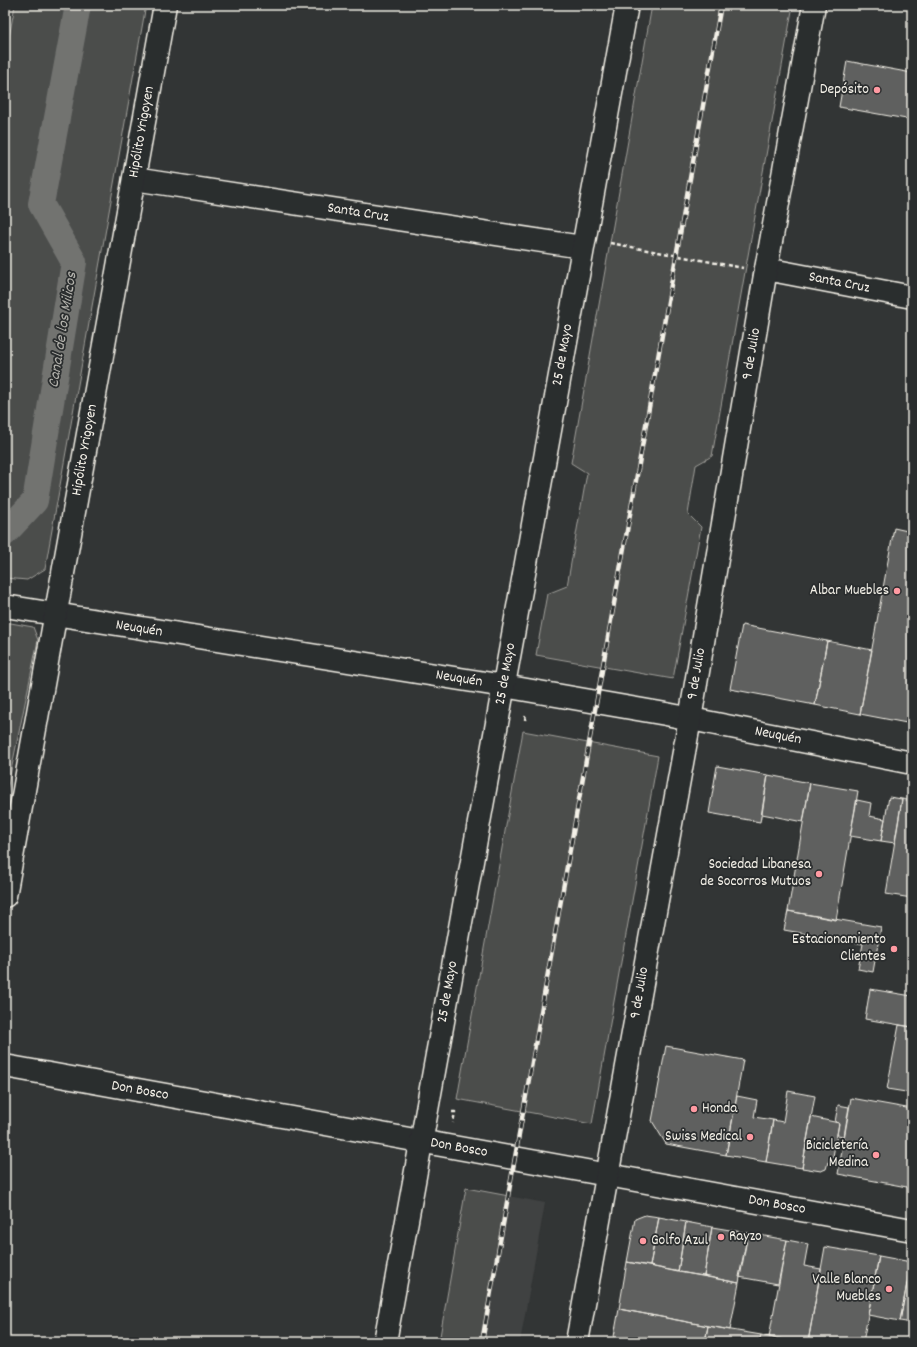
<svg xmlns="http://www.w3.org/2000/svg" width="917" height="1347" font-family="Dekko,sans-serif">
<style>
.built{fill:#404242}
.green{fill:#4b4d4c;stroke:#a09f9a}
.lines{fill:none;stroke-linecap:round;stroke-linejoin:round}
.canal{stroke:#727370;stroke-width:26}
.building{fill:#5f605f;stroke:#f4f1e8}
.street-casing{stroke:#f4f1e8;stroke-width:25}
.secondary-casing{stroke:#f4f1e8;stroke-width:25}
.path{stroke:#f4f1e8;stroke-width:2.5;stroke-dasharray:4 3;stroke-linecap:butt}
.street{stroke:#2a2d2e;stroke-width:22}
.secondary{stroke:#2a2d2e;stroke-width:22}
.rail-casing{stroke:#f4f1e8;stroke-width:4.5}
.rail{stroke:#2a2d2e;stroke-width:3;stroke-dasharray:9;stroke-linecap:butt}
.poi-dot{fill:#ff9aa2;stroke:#2a2d2e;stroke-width:1.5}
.labels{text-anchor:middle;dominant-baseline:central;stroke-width:3.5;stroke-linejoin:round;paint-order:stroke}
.poi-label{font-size:15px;fill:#f4f1e8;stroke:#2a2d2e;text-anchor:end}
.street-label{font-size:15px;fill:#f4f1e8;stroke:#2a2d2e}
.water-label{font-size:16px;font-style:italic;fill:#b3b2ac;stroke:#2a2d2e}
</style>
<rect width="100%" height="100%" fill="#323535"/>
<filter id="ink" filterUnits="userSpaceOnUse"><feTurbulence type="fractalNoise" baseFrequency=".025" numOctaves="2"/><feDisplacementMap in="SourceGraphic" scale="8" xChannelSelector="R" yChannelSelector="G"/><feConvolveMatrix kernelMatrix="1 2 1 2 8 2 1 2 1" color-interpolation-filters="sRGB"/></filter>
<g filter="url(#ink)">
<path class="built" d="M466,1188L545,1203L520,1342H439Z"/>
<path class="green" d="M15,5H146L45,569L27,580L5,578V59Z
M652,5H793L712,456L696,465L688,514L701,527L673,679L536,655L547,594L567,586L587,473L571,463Z
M5,622L33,627L38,640L5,800Z
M523,731L658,756L592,1124L457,1099Z
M466,1188L509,1196L483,1342H439Z"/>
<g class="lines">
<path class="canal" d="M5,533L35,501L74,262L41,204L78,5"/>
</g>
<path class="building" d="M847,61L912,73V120L839,107Z
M894,528L912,532V724L860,714Z
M742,625L827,641L815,705L730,689Z
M827,641L872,650L860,714L815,705Z
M717,766L768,775L760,822L709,813Z
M768,775L810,783L803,822L762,814Z
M810,783L858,791L836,920L788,911Z
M889,797L902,799L895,843L881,841Z
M902,799L912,801V898L886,894Z
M857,800L871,803L869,816L885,819L881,841L850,836Z
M788,911L881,927L873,972L858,969L863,944L784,930Z
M870,989L912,996V1027L865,1019Z
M899,1025L912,1027V1093L887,1089Z
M666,1046L743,1060L726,1155L666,1144L652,1121Z
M788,1091L815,1096L802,1168L766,1162L773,1120L783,1122Z
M737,1096L757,1100L754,1117L773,1120L766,1162L726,1155Z
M851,1098L912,1109V1188L838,1174Z
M838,1105L849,1107L844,1136L837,1135L839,1123L835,1122Z
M811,1117L839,1123L832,1162H828L826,1169L821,1171L802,1168Z
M645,1215L659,1217L650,1266L627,1262L635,1219Z
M659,1217L686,1222L678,1272L650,1266Z
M686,1222L712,1227L704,1276L678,1272Z
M712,1227L748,1233L739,1283L704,1276Z
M748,1233L787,1240L778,1284L739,1277Z
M787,1240L808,1244L804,1266L821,1269L808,1342H796L769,1337Z
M825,1247L879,1256L863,1342H808Z
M879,1256L911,1262L900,1321L868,1315Z
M627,1262L739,1283L730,1330L619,1309Z
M911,1262H912V1323L900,1321Z
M619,1309L708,1326L705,1342H613Z
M708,1326L761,1335L759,1342H705Z
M761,1335L769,1337L796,1342H759Z"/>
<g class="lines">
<g class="street-casing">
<path id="street" d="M134,179L582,247
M766,269L912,297
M5,606L504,686L666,714L912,763
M5,1066L912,1230"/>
</g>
<g class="secondary-casing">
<path id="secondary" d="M5,896L165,5
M385,1342L627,5
M577,1342L690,719L766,269L814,5"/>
</g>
<path class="path" d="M610,243L743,268
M525,720L526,714
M452,1112H455L453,1123"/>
<use href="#street" class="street"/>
<use href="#secondary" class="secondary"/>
<g class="rail-casing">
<path id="rail" d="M482,1342L721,5"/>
</g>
<use href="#rail" class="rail"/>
</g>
</g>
<g class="poi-dot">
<circle cx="877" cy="90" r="4"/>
<circle cx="897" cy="591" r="4"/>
<circle cx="819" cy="874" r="4"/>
<circle cx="894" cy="949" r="4"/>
<circle cx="694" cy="1109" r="4"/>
<circle cx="750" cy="1137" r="4"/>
<circle cx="876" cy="1155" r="4"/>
<circle cx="721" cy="1237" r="4"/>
<circle cx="643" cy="1241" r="4"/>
<circle cx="889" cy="1289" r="4"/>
</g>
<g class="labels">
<g class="poi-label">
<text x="869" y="90">Depósito</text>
<text x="889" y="591">Albar Muebles</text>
<text x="811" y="865">Sociedad Libanesa<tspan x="811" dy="17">de Socorros Mutuos</tspan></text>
<text x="886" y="940">Estacionamiento<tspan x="886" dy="17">Clientes</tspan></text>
<text x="702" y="1109" text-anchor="start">Honda</text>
<text x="742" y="1137">Swiss Medical</text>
<text x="868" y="1146">Bicicletería<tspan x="868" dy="17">Medina</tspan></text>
<text x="729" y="1237" text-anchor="start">Rayzo</text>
<text x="651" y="1241" text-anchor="start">Golfo Azul</text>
<text x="881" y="1280">Valle Blanco<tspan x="881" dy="17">Muebles</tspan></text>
</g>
<g class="street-label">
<text transform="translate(142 132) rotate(-80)">Hipólito Yrigoyen</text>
<text transform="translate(358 213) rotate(9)">Santa Cruz</text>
<text transform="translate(839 283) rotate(11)">Santa Cruz</text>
<text transform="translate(752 354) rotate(-80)">9 de Julio</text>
<text transform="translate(563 355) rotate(-80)">25 de Mayo</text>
<text transform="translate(85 450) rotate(-80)">Hipólito Yrigoyen</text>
<text transform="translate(139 629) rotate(9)">Neuquén</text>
<text transform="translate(506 674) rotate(-80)">25 de Mayo</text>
<text transform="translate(697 674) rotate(-80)">9 de Julio</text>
<text transform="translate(459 679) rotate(9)">Neuquén</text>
<text transform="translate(778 736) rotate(11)">Neuquén</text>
<text transform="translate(448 992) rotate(-80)">25 de Mayo</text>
<text transform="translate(640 993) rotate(-80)">9 de Julio</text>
<text transform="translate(140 1091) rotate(10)">Don Bosco</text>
<text transform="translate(459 1148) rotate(10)">Don Bosco</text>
<text transform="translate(777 1205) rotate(10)">Don Bosco</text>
</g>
<g class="water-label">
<text transform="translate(63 330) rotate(-81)">Canal de los Milicos</text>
</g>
</g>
<rect width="917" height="1347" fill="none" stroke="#2a2d2e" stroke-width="20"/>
<rect x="10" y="10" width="897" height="1327" fill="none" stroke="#f4f1e8" stroke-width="1.5" filter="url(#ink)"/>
</svg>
